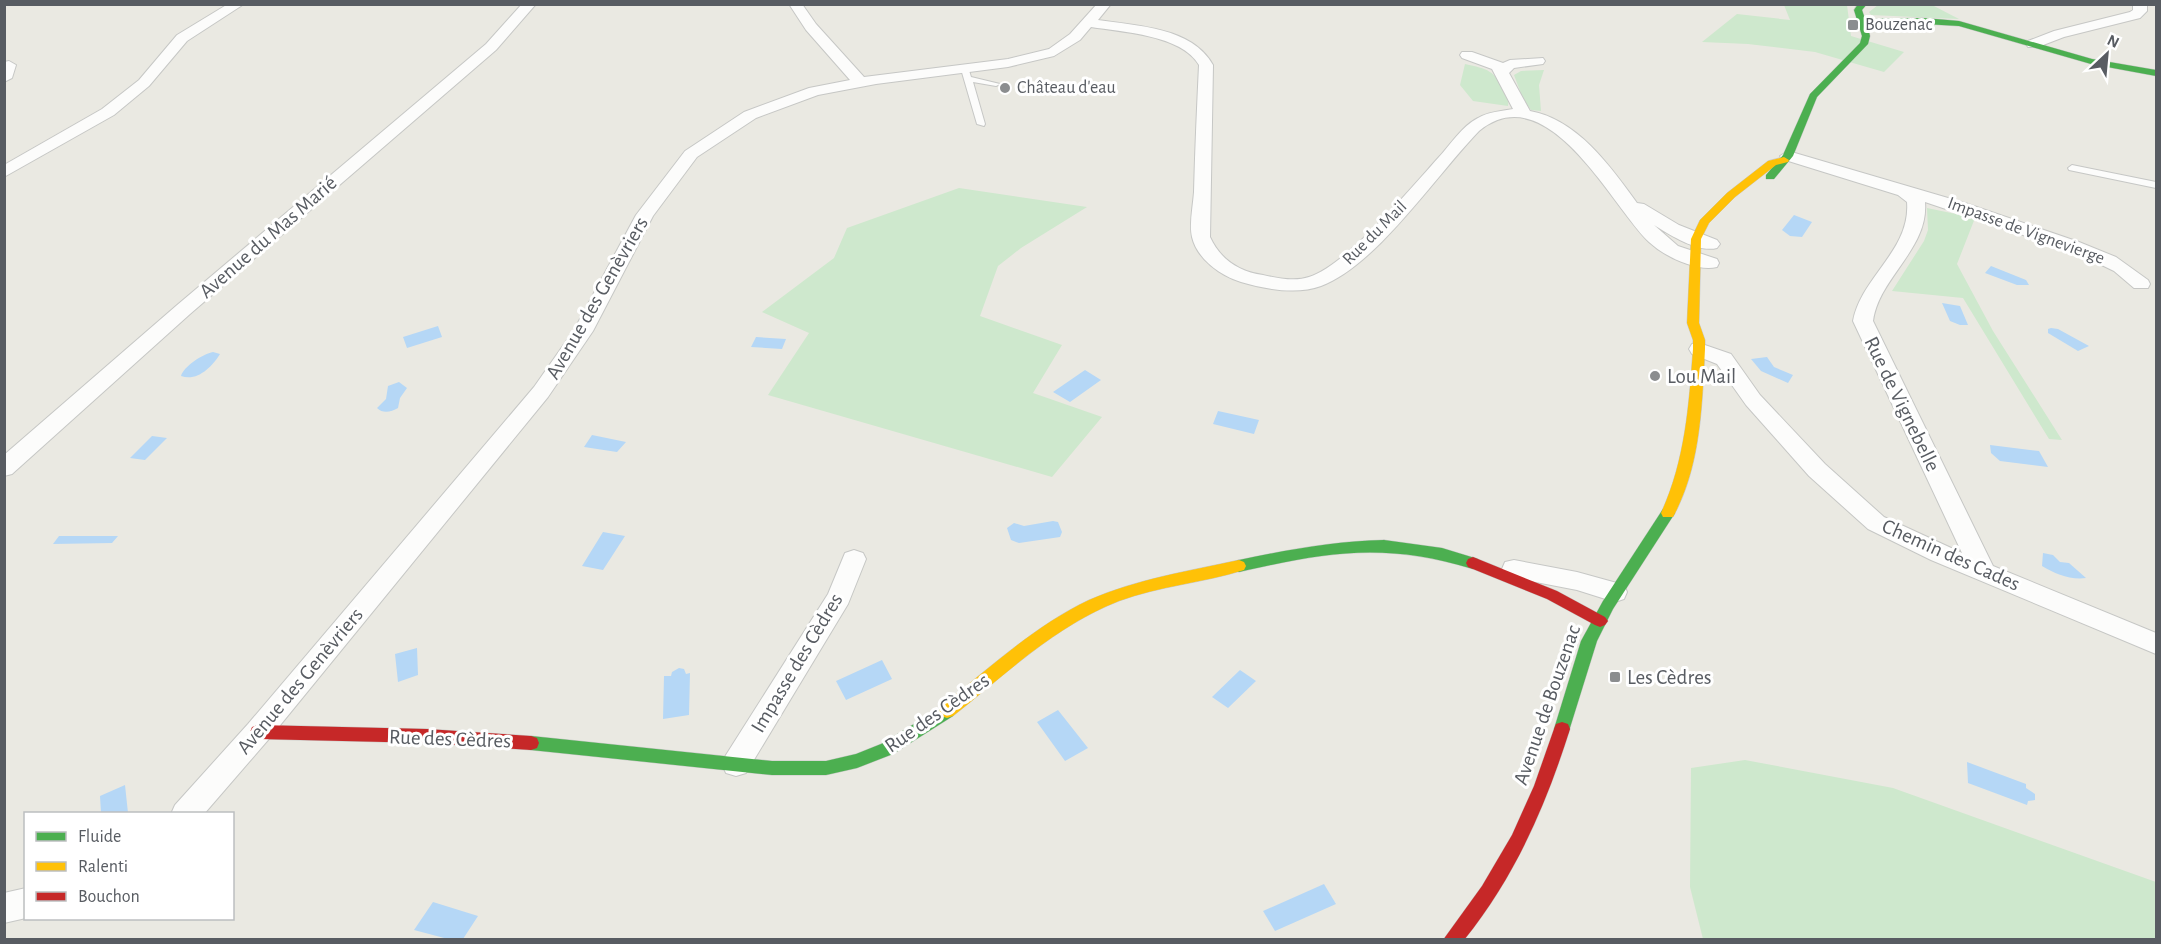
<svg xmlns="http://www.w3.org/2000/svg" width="2161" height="944" font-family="'Alegreya Sans',sans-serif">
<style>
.green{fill:#cee8cd}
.water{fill:#b5d7f6}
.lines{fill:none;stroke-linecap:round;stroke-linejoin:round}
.lane-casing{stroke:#c6c7c5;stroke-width:2}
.street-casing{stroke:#c6c7c5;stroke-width:2}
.fast-casing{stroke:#c7c8c6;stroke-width:1}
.slow-casing{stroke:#c7c8c6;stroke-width:1}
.jam-casing{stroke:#c7c8c6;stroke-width:1}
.lane{fill:#fcfcfb;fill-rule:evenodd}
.street{fill:#fcfcfb;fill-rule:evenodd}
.fast{fill:#4caf50;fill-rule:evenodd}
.slow{fill:#ffc107;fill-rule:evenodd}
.jam{fill:#c62828;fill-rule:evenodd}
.poi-dot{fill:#8b8d8f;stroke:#fff;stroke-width:2}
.labels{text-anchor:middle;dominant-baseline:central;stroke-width:6;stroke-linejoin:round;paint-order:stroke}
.far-poi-label{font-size:18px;fill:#585c62;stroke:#fff;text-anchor:start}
.far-street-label{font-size:18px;fill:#585c62;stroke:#fff}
.street-label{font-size:21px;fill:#585c62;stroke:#fff}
.poi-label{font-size:21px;fill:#585c62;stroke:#fff;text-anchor:start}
</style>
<rect width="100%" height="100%" fill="#eae9e2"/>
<path class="green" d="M1782,5H1847L1851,36L1904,52L1884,72L1815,52L1748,44L1702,42L1737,14L1790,20L1784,5Z
M1878,5H1932L1959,19L1871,15L1869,12Z
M1465,64C1488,69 1494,70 1505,92C1507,98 1509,100 1508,106L1473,101L1460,85Z
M1544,70L1539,85L1541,111L1531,110L1523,99L1514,75L1521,71Z
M959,188L1087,207L1021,248L998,266L980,316L1062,345L1033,393L1102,417L1052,477L768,395L809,333L762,312L834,258L847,228Z
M1927,208L1975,218L1957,264L1993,331L2062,440L2049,439L1963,298L1892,291L1924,241L1928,230Z
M1745,760L1893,788L2156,882V939H1703L1690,887L1691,768Z"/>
<path class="water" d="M1794,215L1812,222L1802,237L1790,236L1782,230Z
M1991,266L2026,280L2029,285H2017L1985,273Z
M1942,303L1960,306L1968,325H1960L1950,321Z
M438,326L442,337L407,348L403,337Z
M2051,328L2058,329L2089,346L2078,351L2048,333V329Z
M756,337L786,339L782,349L751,347Z
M213,352L220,354C212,367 197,382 181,376C184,366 203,354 213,352Z
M1767,357L1774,367L1793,375L1788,383L1761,371L1751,359Z
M1085,370L1101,380L1070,402L1053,392Z
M399,382L407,388L400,398L398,408C391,412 383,414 377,408L386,399L388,386Z
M1218,411L1259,420L1254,434L1213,424Z
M592,435L626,442L617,452L584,447Z
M152,436L167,438L145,460L130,458Z
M1990,445L2039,451L2048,467L2000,461L1991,453Z
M1053,521L1058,522L1062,532L1060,537L1019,543L1011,540L1007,528L1014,523L1024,526Z
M603,532L625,536L603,570L582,566Z
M59,536H118L112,543L53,544Z
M2043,553L2053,555L2060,562L2069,563L2086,578C2070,580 2055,574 2042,566Z
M417,648L418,675L398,682L395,654Z
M882,660L892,679L846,700L836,681Z
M679,668L684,669L686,674L690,673L689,715L663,719L664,676H671L672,672Z
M1240,670L1256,681L1228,708L1212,697Z
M1058,710L1088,748L1065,761L1037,722Z
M1967,762L2026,784V788L2035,794V800L2028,801L2027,805L1968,783Z
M125,785L128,813H101L100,796Z
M1324,884L1336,904L1275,931L1263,911Z
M433,902L478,916L463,939H448L414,930Z"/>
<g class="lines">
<g class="lane-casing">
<path id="lane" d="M962,67H968L971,77L1000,84L996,86L973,82L985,124L984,126L977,124L961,69Z
M2072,165L2156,182V188L2069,170L2068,168Z"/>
</g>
<g class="street-casing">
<path id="street" d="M228,4H244L187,41L149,86L114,115L4,177V165L102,109L139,80L177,35Z
M522,4H536L496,50L190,314L12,474L4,476V455L176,306L486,44Z
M789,4H802L816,24L864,77L1008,59L1049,49L1070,34L1097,4H1111L1098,20C1137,26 1192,27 1213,65L1210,237C1220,259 1239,272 1263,275C1277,278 1295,282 1309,277C1347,265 1411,188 1439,157C1451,144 1462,126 1478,118C1488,112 1501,111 1513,109L1492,69L1462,58L1460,55L1462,52H1472L1503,63L1510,60L1543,58L1545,61L1543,64L1514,68L1509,73L1530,111C1577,119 1611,167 1637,203L1644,204L1679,225L1717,240L1720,244L1717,248C1698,253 1670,235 1654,225L1678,246L1717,259L1719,263L1717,267C1696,272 1664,256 1649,242C1612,207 1548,74 1479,131C1437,174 1377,265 1321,286C1297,295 1265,289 1241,282C1221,276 1197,259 1192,237C1189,224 1193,206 1194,192C1195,150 1197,107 1199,65C1182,35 1122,32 1091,27L1080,40L1054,56L1008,67L876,84L818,95L756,118L697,157L653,216L593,331L548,397L268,740L204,814H171L175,805L248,724L534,387L574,330L636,215L685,151L744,112L809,88L850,80L806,30Z
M2133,4H2147V11L2140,18L2064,37L2038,47H2028L2026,44L2028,41L2054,31L2130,12L2133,10Z
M9,61L16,65L12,78L4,82V62Z
M1788,151L1965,203L2079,242L2116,257L2148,280L2150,284L2148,288H2134L2114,271L2079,254L1925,202C1929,249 1879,277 1873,321L1993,566L2156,633V654L1931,560L1868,529L1809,476L1746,405L1717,364L1692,354L1689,349L1692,344L1699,343L1731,354L1760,395L1825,464L1884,517L1962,553L1853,321C1861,277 1911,250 1907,202L1898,195L1782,159L1780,156Z
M854,550L863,553L866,559L848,604L746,773L736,776L726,773L722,764L726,755L828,594L845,553Z
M1514,560L1577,572L1624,585L1627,592L1624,599L1615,602L1577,590L1505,576L1502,569L1505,562Z
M26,888V918L4,923V893Z"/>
</g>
<g class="fast-casing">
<path id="fast" d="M1858,4H1867L1862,10L1865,19L1924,18L1959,21L2092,59L2156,70V76L2091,64L1959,26L1924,24H1867L1870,36L1868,44L1817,97L1793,156L1774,179H1766V175L1783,155L1810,94L1860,43L1862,36L1854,10Z
M1668,508L1673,509L1675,513L1613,609L1597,641L1568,734L1562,736L1556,734L1554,729L1581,641L1603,601L1663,509Z
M1384,540L1442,548L1478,559L1480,563L1478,567L1473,569C1384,542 1327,552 1239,572L1234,570L1232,566L1234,562L1239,560C1287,550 1334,541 1384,540Z
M947,704L953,706L955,711L953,716L893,754L857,768L826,775H772L531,750L525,748L523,743L525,738L531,736L772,761H826L856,754L881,744Z"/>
</g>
<g class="slow-casing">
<path id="slow" d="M1784,157L1789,160L1788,162L1776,165L1735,197L1709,223L1701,239L1699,323L1705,340V349C1702,405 1701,466 1673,517H1663L1661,513C1685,461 1689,406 1693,349V340L1687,323L1691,239L1700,220L1727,193L1768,161Z
M1239,560L1244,562L1246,566L1244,570C1203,583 1159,586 1119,601C1055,626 1006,674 953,716L947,718L941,716L939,711L941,706C989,669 1034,626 1089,600C1137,579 1189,571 1239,560Z"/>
</g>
<g class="jam-casing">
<path id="jam" d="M1473,557L1557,591L1605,617L1608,621L1605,625L1600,627L1595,625L1547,599L1468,567L1466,563L1468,559Z
M1562,722L1568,724L1570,729C1546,805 1515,877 1464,940H1443L1482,886L1512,835L1534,786L1554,729L1556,724Z
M258,725L427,729L531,736L537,738L539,743L537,748L531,750L427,743L258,739L252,737L250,732L252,727Z"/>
</g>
<use href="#lane" class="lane"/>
<use href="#street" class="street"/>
<use href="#fast" class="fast"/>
<use href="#slow" class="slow"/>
<use href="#jam" class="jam"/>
</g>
<g class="poi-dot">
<rect x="1847" y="19" width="12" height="12" rx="3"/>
<circle cx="1005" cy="88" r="6"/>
<circle cx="1655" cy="376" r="6"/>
<rect x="1609" y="671" width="12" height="12" rx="3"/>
</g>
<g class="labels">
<g class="far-poi-label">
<text x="1865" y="25">Bouzenac</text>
<text x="1017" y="88">Château d'eau</text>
</g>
<g class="far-street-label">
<text transform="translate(2026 231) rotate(20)">Impasse de Vignevierge</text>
<text transform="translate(1375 233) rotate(-45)">Rue du Mail</text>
</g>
<g class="street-label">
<text transform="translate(268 237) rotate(-41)">Avenue du Mas Marié</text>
<text transform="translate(597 298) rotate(-60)">Avenue des Genèvriers</text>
<text transform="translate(1902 404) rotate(64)">Rue de Vignebelle</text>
<text transform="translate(1951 555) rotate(24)">Chemin des Cades</text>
<text transform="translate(797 663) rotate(-59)">Impasse des Cèdres</text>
<text transform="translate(300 681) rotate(-50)">Avenue des Genèvriers</text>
<text transform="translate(1547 705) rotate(-71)">Avenue de Bouzenac</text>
<text transform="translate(937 713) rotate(-35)">Rue des Cèdres</text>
<text transform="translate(450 739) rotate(2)">Rue des Cèdres</text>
</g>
<g class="poi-label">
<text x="1667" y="376">Lou Mail</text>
<text x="1627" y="677">Les Cèdres</text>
</g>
</g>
<rect width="2161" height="944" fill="none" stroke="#585c62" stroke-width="12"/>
<rect x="24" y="812" width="210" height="108" fill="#ffffff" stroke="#bcbec0" stroke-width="1.5"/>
<rect x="36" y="832" width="30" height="9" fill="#4caf50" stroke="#bcbec0" stroke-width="1.5"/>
<text x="78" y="842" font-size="18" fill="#585c62">Fluide</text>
<rect x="36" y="862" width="30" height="9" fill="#ffc107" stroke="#bcbec0" stroke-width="1.5"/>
<text x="78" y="872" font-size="18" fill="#585c62">Ralenti</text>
<rect x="36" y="892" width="30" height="9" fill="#c62828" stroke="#bcbec0" stroke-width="1.5"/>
<text x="78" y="902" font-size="18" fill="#585c62">Bouchon</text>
<g transform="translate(2107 54) rotate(26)" stroke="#ffffff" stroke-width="4.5" paint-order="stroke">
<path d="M0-4.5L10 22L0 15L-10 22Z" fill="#585c62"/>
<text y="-9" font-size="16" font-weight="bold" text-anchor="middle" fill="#585c62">N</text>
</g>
</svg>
